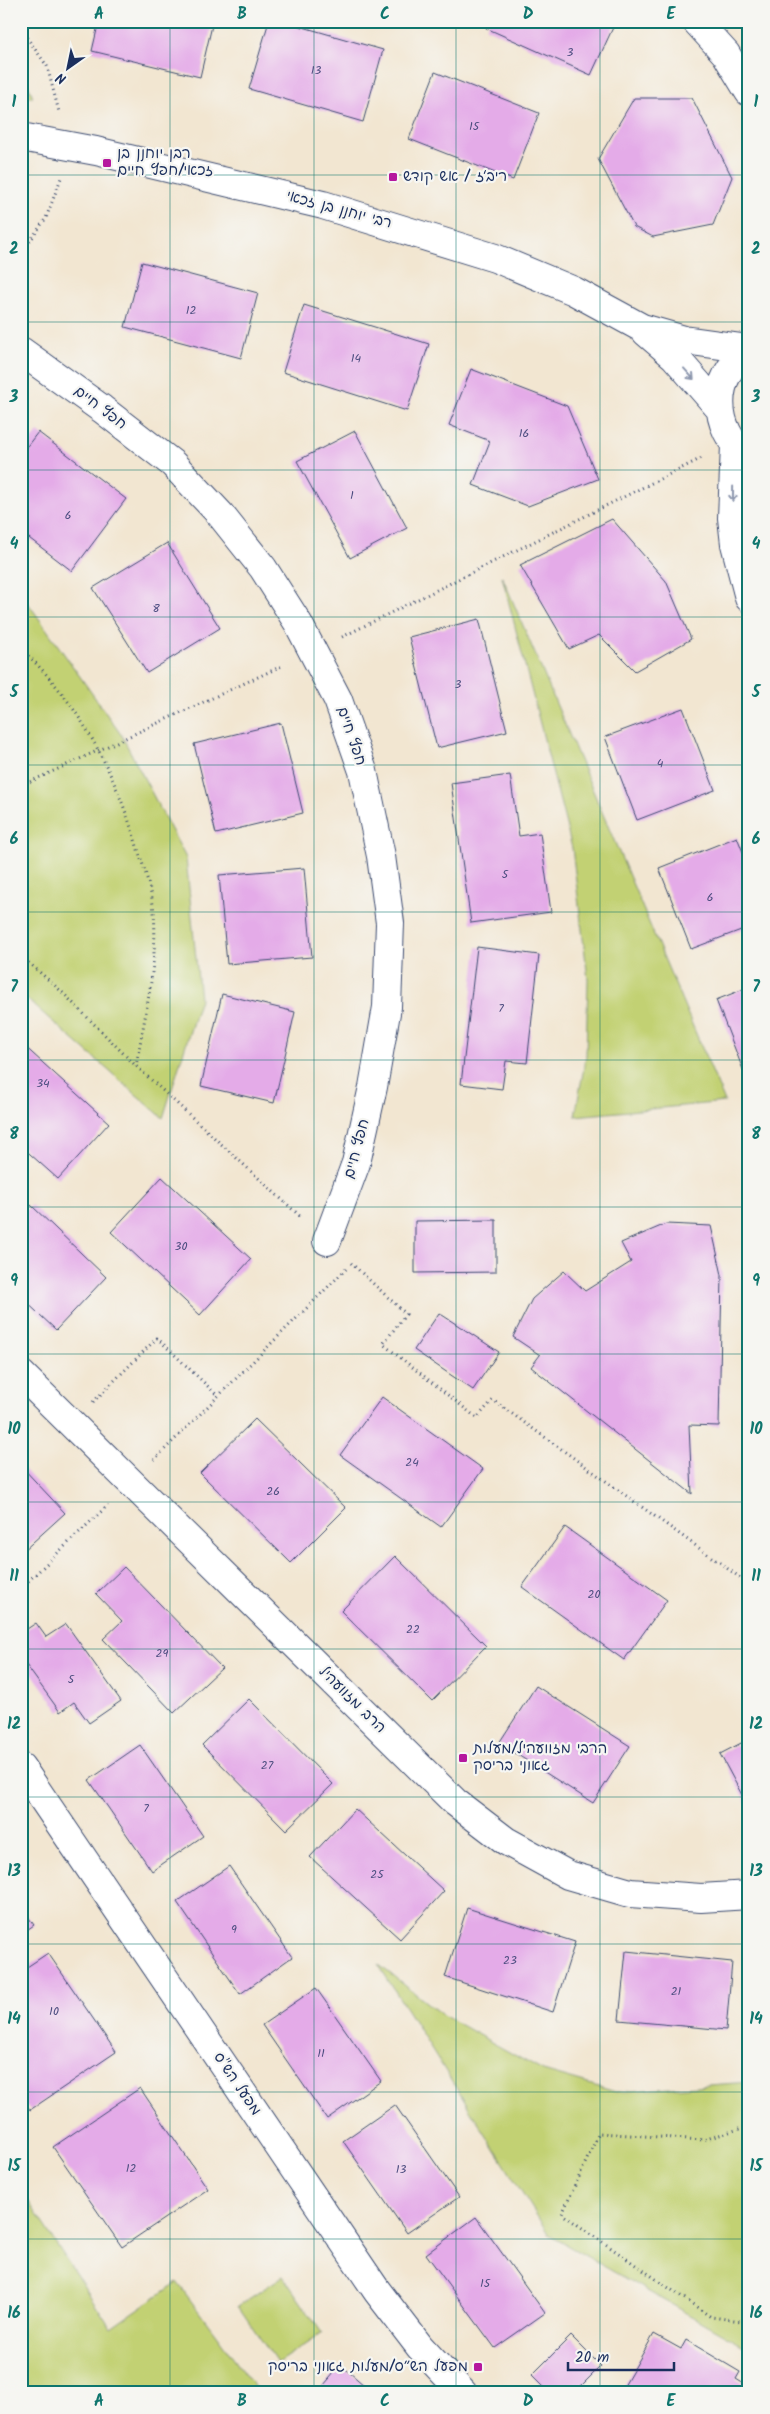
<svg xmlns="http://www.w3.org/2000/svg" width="770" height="2414" font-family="Kalam,'Playpen Sans Hebrew',sans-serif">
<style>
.green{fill:#c2d173;stroke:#6e8068}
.building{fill:#e4abe8}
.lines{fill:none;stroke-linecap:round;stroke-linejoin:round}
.minor-casing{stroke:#3b4a6f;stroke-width:30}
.path{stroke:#3b4a6f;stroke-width:3;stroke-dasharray:1 4;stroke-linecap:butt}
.minor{stroke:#fff;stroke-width:28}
.oneway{stroke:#8d97ae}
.grid{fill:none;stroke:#0f766e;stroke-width:1;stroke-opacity:0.55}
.poi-dot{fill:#b5179e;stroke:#f6f6f2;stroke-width:2}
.labels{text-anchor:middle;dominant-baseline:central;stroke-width:4.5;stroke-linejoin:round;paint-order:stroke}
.number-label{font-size:12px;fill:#4d4e80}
.poi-label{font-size:15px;fill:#1b2f5e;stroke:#f6f6f2;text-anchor:start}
.street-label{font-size:15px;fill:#1b2f5e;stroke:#f6f6f2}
.neatline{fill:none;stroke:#0f766e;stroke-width:2}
.grid-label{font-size:16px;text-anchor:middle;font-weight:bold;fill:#0f766e}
</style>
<rect width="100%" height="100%" fill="#f6f6f2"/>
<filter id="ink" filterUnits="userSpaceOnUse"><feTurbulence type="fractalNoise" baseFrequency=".02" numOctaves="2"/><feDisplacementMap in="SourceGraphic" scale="10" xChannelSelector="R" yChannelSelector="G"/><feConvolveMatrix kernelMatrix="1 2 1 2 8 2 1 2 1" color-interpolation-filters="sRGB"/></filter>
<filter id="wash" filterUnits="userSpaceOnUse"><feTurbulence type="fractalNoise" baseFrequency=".0096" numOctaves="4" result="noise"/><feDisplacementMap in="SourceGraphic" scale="20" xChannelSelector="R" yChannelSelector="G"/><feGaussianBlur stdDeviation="1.12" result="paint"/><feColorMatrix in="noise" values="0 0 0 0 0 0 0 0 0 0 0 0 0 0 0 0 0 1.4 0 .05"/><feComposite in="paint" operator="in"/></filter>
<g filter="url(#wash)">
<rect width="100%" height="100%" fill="#f2e6d1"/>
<path class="green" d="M21,66L33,97H21Z
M502,576L725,1102L575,1116L586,1056L588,979L572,848Z
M21,597L28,603L122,736L186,858L200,999L163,1118L21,994Z
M378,1964L441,2014L543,2071L616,2092L749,2082V2349L549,2235Z
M21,2190L111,2328L177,2282L259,2393H21Z
M283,2276L322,2333L277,2363L238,2306Z"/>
<g id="blocks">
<path class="building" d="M99,21H213L200,77L92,51Z
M269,21H282L383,50L363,122L249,89Z
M489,21H616L591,75L486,28Z
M435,72L539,113L513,180L409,139Z
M634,98H692L732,177L713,225L653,237L634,227L598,159Z
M142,262L258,293L241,358L125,327Z
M304,305L429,344L407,411L283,372Z
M471,369L567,406L598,479L528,506L473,485L490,441L449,425Z
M355,431L407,528L350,558L297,461Z
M38,432L126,499L72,571L21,532V454Z
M612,519L666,581L691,639L635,671L599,635L569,649L520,565Z
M167,543L220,628L147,673L93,588Z
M479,619L507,731L437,748L409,637Z
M683,708L715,790L637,820L605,737Z
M281,723L303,813L216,834L194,744Z
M510,775L519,836L540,833L551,912L471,923L451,783Z
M737,837L749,867V927L691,949L659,868Z
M304,868L312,957L227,964L219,875Z
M477,947L539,955L527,1063L506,1061L502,1089L461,1084Z
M749,987V1080H747L716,1000Z
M222,994L295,1012L274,1103L201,1086Z
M21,1043L109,1123L58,1179L21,1146Z
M162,1177L251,1259L200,1315L111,1232Z
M31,1205L106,1277L56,1330L21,1297V1216Z
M496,1220V1272L415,1273V1221Z
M666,1224L711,1226L722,1275L719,1426L689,1425L692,1494L531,1367L540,1355L513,1337L532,1299L564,1271L585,1291L631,1262L621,1243Z
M439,1313L499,1352L473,1390L414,1350Z
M382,1397L483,1469L441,1527L340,1455Z
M255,1419L346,1508L291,1563L200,1473Z
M21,1466L65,1513L21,1553Z
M565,1527L667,1600L624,1660L522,1587Z
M395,1556L486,1646L432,1701L341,1611Z
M124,1567L222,1668L174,1713L103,1639L122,1621L96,1594Z
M36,1623L46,1637L66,1624L121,1701L89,1723L74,1702L60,1712L21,1658V1633Z
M536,1686L630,1746L593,1803L499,1743Z
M249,1699L333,1784L286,1830L202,1745Z
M749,1739V1808L720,1754Z
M140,1745L203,1836L152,1871L89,1780Z
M355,1809L444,1891L400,1939L310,1857Z
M229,1866L292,1957L240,1994L177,1902Z
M21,1907L34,1925L21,1934Z
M467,1908L575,1942L553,2012L445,1977Z
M626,1951L732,1962L726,2030L619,2020Z
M48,1953L116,2052L30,2110L21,2097V1971Z
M316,1988L381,2081L327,2119L262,2025Z
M140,2088L208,2189L122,2247L53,2147Z
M395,2105L459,2197L407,2233L343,2141Z
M476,2217L545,2313L495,2348L426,2254Z
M654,2334L681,2349L686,2340L740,2372L736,2379L749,2387V2393H620Z
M571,2336L601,2366L574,2393H550L532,2375Z
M341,2365L373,2393H317Z"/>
</g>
</g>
<g filter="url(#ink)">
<use href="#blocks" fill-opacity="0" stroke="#3b4a6f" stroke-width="1"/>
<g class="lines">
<g class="minor-casing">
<path id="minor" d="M696,21L726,54L749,92
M21,137L96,151L323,205L495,258L574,291L642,328L684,340L749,349
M646,332L674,356L720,409
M21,351L102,409L173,464L220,514L263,568L298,623L338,700L363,771L381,856L390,923L387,1007L373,1087L356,1163L327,1241
M735,445L732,518L735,544L749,598
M747,457C712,427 710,378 749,350
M21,1374L455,1802L506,1841L568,1875L630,1893L701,1898L749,1895
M21,1767L377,2291L420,2347L463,2393"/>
</g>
<path class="path" d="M21,27L28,21
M21,29L47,66L59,112
M21,254L46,218L61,178
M342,637L702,458
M21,649C81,703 117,777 139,853C145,871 152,892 154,912C158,963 145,1015 136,1066
M21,786L284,665
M21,956L60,990L136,1066L302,1218
M351,1263L406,1314L383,1344L477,1418L493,1400L749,1584
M93,1402L157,1338L218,1396
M154,1460L346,1269
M21,1588L108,1505
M749,2126L703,2140L599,2133L562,2214L711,2317L749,2322"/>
<use href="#minor" class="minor"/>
</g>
<defs><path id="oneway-shaft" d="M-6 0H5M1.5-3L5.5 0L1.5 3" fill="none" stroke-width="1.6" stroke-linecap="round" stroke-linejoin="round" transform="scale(1.25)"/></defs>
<g class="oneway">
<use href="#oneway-shaft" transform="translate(689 374) rotate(48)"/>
<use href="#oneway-shaft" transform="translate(733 494) rotate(91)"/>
</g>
</g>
<path class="grid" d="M170,21V2393M314,21V2393M456,21V2393M600,21V2393M21,175H749M21,322H749M21,470H749M21,617H749M21,765H749M21,912H749M21,1060H749M21,1207H749M21,1354H749M21,1502H749M21,1649H749M21,1797H749M21,1944H749M21,2092H749M21,2239H749"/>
<g class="poi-dot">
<rect x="102" y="158" width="10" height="10" rx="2.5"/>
<rect x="388" y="172" width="10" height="10" rx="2.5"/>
<rect x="458" y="1753" width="10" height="10" rx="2.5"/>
<rect x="473" y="2362" width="10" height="10" rx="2.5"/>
</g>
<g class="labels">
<g class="number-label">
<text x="570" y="52">3</text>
<text x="316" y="70">13</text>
<text x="474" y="126">15</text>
<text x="191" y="310">12</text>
<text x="356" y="358">14</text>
<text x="524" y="433">16</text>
<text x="352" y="495">1</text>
<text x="68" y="515">6</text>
<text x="156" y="608">8</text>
<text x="458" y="684">3</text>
<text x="660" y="763">4</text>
<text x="505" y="874">5</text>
<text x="710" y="897">6</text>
<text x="501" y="1008">7</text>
<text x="43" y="1083">34</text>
<text x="181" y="1246">30</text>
<text x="412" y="1462">24</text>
<text x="273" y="1491">26</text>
<text x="594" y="1594">20</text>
<text x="413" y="1629">22</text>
<text x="162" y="1653">29</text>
<text x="71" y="1679">5</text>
<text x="267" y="1765">27</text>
<text x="146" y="1808">7</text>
<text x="377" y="1874">25</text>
<text x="234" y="1929">9</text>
<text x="510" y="1960">23</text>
<text x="676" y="1991">21</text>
<text x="54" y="2011">10</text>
<text x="321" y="2053">11</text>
<text x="131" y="2168">12</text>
<text x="401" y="2169">13</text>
<text x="485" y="2283">15</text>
</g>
<g class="poi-label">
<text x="117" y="154">רבן יוחנן בן<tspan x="117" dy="17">זכאי/חפץ חיים</tspan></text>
<text x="403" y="177">ריב׳ז / אש קודש</text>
<text x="473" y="1749">הרבי מזוועהיל/מעלות<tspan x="473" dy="17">גאוני בריסק</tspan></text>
<text x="468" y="2367" text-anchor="end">מפעל הש״ס/מעלות גאוני בריסק</text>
</g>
<g class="street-label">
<text transform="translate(339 210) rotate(15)">רבי יוחנן בן זכאי</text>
<text transform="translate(100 408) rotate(37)">חפץ חיים</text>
<text transform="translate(351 736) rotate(71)">חפץ חיים</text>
<text transform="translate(357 1149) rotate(-75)">חפץ חיים</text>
<text transform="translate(352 1700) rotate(45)">הרב מזוועהיל</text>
<text transform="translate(237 2084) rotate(56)">מפעל הש"ס</text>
</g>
</g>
<rect width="770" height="2414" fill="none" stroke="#f6f6f2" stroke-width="55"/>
<g transform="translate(68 68) rotate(213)" stroke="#f6f6f2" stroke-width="4" paint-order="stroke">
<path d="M0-4L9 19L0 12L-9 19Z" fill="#1b2f5e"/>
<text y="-8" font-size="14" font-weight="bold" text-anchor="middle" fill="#1b2f5e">N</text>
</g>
<path d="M568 2362v8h106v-8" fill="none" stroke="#1b2f5e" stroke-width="2.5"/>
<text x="575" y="2362" font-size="15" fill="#1b2f5e" stroke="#f6f6f2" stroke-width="4" paint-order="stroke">20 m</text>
<rect x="28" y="28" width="714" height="2358" class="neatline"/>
<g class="grid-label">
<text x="99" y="19">A</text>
<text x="242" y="19">B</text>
<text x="385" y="19">C</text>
<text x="528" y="19">D</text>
<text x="671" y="19">E</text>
<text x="14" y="107">1</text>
<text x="756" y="107">1</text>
<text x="14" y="254">2</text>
<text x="756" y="254">2</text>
<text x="14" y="402">3</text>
<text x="756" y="402">3</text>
<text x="14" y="549">4</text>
<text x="756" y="549">4</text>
<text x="14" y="697">5</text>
<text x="756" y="697">5</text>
<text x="14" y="844">6</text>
<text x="756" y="844">6</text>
<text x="14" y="992">7</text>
<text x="756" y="992">7</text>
<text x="14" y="1139">8</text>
<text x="756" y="1139">8</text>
<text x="14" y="1286">9</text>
<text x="756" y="1286">9</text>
<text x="14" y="1434">10</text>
<text x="756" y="1434">10</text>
<text x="14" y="1581">11</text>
<text x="756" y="1581">11</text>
<text x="14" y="1729">12</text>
<text x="756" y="1729">12</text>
<text x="14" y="1876">13</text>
<text x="756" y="1876">13</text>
<text x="14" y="2024">14</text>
<text x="756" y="2024">14</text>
<text x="14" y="2171">15</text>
<text x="756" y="2171">15</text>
<text x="14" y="2318">16</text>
<text x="756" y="2318">16</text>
<text x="99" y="2406">A</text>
<text x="242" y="2406">B</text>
<text x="385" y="2406">C</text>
<text x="528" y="2406">D</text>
<text x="671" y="2406">E</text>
</g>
</svg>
